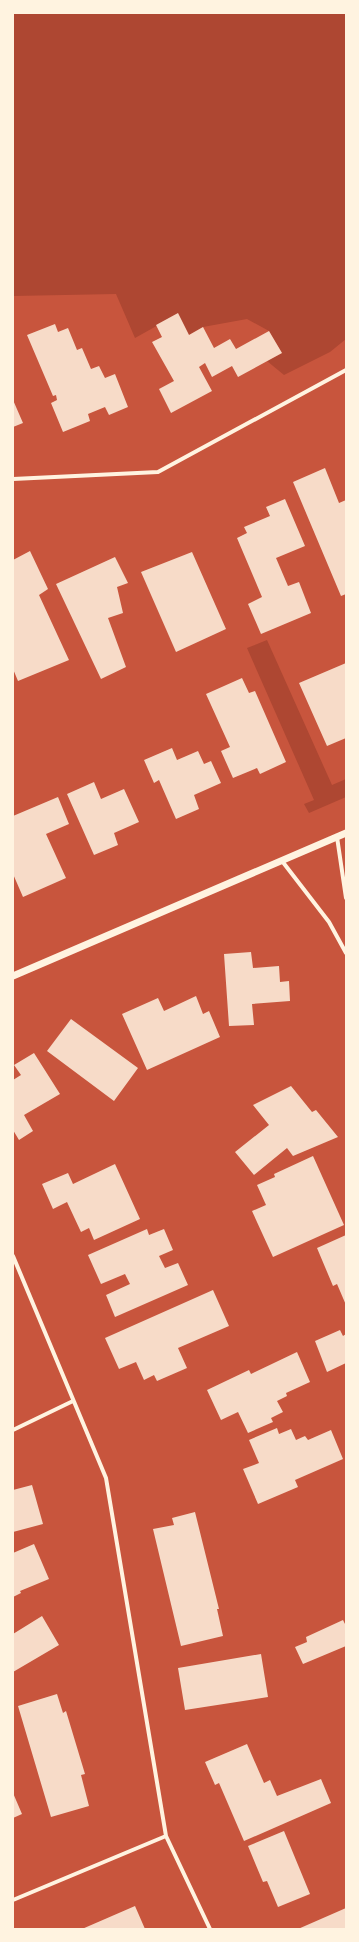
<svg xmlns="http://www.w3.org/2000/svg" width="359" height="1942" font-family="Karla,sans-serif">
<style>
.green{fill:#ae4732}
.building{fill:#f7dbc8}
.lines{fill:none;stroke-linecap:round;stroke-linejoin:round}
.minor{stroke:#fff3e0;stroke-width:4}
.tertiary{stroke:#fff3e0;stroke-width:7}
</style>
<rect width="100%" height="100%" fill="#c8553d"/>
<path class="green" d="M13,13H346V339L330,352L284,375L267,361L282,353L269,331L247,319L203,327L189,335L178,314L135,338L116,294L13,296Z
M267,640L332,785L346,779V797L309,813L304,804L314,800L247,648Z"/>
<path class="building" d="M178,313L189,335L203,327L214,348L230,339L236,349L269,331L282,353L238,377L232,366L212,377L205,363L199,367L212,391L171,413L159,389L174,381L152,342L162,337L156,325Z
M55,324L58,332L68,328L77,350L82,348L91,369L99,366L105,378L115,374L128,407L109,415L105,407L88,414L90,421L63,432L51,403L57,400L56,395L53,396L27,335Z
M13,400L23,423L13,427Z
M325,468L339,503L346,500V594L341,596L293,482Z
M285,499L305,546L276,558L288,586L299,582L311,613L261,634L248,604L262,597L237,538L247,533L244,527L270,516L266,507Z
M30,551L48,589L39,595L69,660L18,681L13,669V560Z
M192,552L226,629L176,652L141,572Z
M115,557L128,583L117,587L123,613L108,618L126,667L101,679L56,584Z
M346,663V738L327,746L299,683Z
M242,678L249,693L255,691L286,762L260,774L257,768L233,778L221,751L230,747L206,694Z
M172,748L177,760L198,751L204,764L211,761L221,783L194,795L199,809L176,819L159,780L154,783L144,760Z
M94,782L101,799L124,789L139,822L114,833L118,845L94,855L67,794Z
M58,797L69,824L46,834L66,878L23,897L13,874V816Z
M251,952L253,968L279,966L280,982L289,981L290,1001L252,1004L254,1025L229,1026L224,954Z
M196,996L203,1014L209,1011L220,1037L147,1070L122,1014L158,998L164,1011Z
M71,1019L138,1068L114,1101L47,1051Z
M34,1053L60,1094L24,1115L33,1131L19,1140L13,1130V1080L21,1075L14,1065Z
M291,1086L312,1112L316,1110L338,1137L293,1156L287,1148L254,1175L235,1152L269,1125L253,1105Z
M313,1156L344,1225L273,1257L252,1211L266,1205L257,1185L275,1177L274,1174Z
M115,1164L140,1219L94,1240L89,1228L81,1232L67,1202L53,1209L42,1184L68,1173L73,1184Z
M147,1229L149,1235L164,1229L173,1250L159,1256L165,1268L178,1263L188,1285L115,1317L106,1295L130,1284L125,1274L101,1284L88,1255Z
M346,1235V1305L337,1284L333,1286L317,1248Z
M213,1290L229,1326L178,1348L187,1368L157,1381L154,1375L144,1380L136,1362L119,1369L105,1338Z
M340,1330L343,1336L346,1334V1363L327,1372L315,1341Z
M297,1352L310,1382L286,1393L287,1396L277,1401L283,1412L271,1418L273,1422L248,1433L238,1412L221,1420L207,1390L249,1370L251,1374Z
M277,1428L279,1434L291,1429L296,1440L305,1436L308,1440L331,1430L343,1459L295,1480L298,1487L258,1504L243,1469L259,1463L249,1440Z
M32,1485L43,1524L13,1532V1490Z
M195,1512L219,1609H217L223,1636L181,1646L153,1529L174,1525L172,1518Z
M34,1544L49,1579L20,1591L21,1593L13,1597V1553Z
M42,1616L59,1645L13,1672V1634Z
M343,1620L346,1626V1646L303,1664L295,1647L307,1642L306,1637Z
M261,1654L268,1697L185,1710L178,1668Z
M57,1694L63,1713L66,1711L85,1774L81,1775L89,1806L51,1817L18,1706Z
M247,1744L264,1783L270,1780L277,1796L321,1779L331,1803L244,1841L219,1783L215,1785L205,1762Z
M13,1793L22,1814L13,1818Z
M284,1831L310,1894L278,1907L267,1881L263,1882L248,1846Z
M135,1906L145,1929H82Z
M346,1908V1929H298Z"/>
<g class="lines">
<path class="minor" d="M13,479L158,472L346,370
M337,837L346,898
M282,861L329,922L346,953
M13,1256L106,1478L166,1836L210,1929
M13,1430L73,1401
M13,1900L166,1836"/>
<path class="tertiary" d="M13,976L346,833"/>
</g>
<rect width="359" height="1942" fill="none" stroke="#fff3e0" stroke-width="28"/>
</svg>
